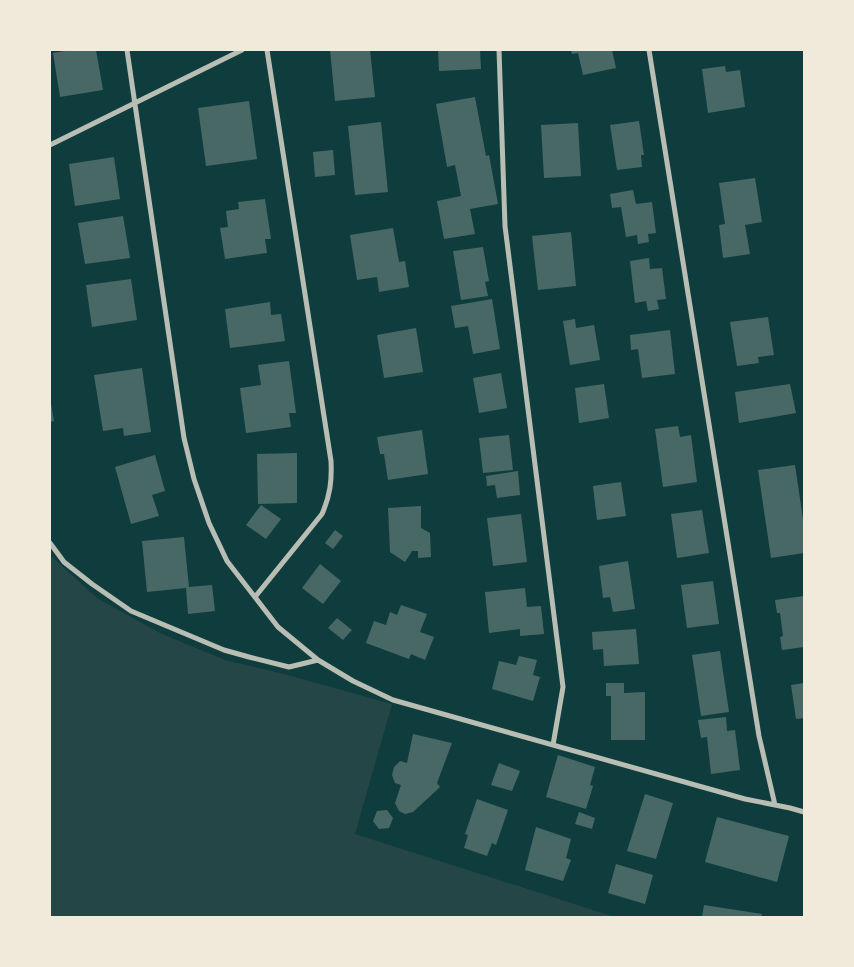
<svg xmlns="http://www.w3.org/2000/svg" width="854" height="967" font-family="'Source Sans 3',sans-serif">
<style>
.green{fill:#244646}
.building{fill:#486865}
.lines{fill:none;stroke-linecap:round;stroke-linejoin:round}
.minor{stroke:#b8beb3;stroke-width:5}
</style>
<rect width="100%" height="100%" fill="#0f3d3e"/>
<path class="green" d="M50,555L97,598L160,633L225,660L284,674L392,704L355,834L615,917H50Z"/>
<path class="building" d="M71,50H96L103,90L60,97L53,53Z
M330,50H370L375,97L335,101Z
M438,50H480L481,69L439,71Z
M571,50H612L616,68L583,75L578,53L572,54Z
M725,66L726,72L740,70L745,107L708,113L702,69Z
M475,97L486,156L489,155L498,204L470,209L475,234L444,239L437,201L461,196L455,165L447,167L436,104Z
M249,101L257,159L206,166L198,108Z
M639,121L644,155H641L642,167L617,170L610,125Z
M381,122L388,192L355,195L348,126Z
M578,123L581,176L544,178L541,125Z
M333,150L335,175L315,177L313,152Z
M114,157L120,199L75,206L69,164Z
M755,178L762,222L745,225L750,254L723,258L719,225L725,224L719,183Z
M633,190L636,204L652,202L656,233L648,234L649,242L638,244L637,235L626,237L621,207L612,208L610,194Z
M265,199L271,239H265L267,253L225,259L220,228L228,227L226,211L239,209L238,202Z
M123,216L130,258L85,264L78,223Z
M393,228L399,262L405,261L409,287L379,292L377,277L357,280L350,235Z
M571,232L576,286L538,290L532,236Z
M483,247L489,281L485,282L488,296L461,300L453,251Z
M649,258L650,269L662,268L666,299L657,300L659,309L648,311L646,301L635,303L630,261Z
M131,279L137,320L92,327L86,285Z
M492,299L500,349L473,354L468,326L455,328L451,306Z
M270,302L271,315L281,314L285,341L230,348L225,309Z
M768,317L774,355L758,357L759,363L737,366L730,322Z
M575,319L576,328L594,325L600,360L570,365L563,321Z
M416,328L423,372L384,378L377,335Z
M670,330L675,374L642,378L638,349L631,350L630,335Z
M289,361L296,413H289L291,427L246,433L240,388L261,385L258,365Z
M142,368L151,432L124,436L123,428L103,431L94,375Z
M501,373L507,408L479,413L473,378Z
M604,384L609,418L579,423L575,388Z
M790,384L796,413L739,423L735,392Z
M50,399L54,421L50,422Z
M678,426L680,437L691,435L697,482L663,487L655,429Z
M422,430L428,474L388,480L384,454H380L377,437Z
M509,435L513,470L483,473L479,438Z
M297,453V503L258,504L257,454Z
M155,455L165,491L152,495L159,516L131,524L115,467Z
M795,465L804,526V553L771,558L758,470Z
M518,471L520,495L497,498L495,485L487,486L486,476Z
M621,482L626,516L597,520L593,486Z
M261,505L281,519L266,539L246,525Z
M421,506V528L430,533L431,557L418,558V551H412L405,562L390,552L388,508Z
M702,510L709,553L677,558L671,514Z
M521,514L527,562L493,566L487,518Z
M335,530L343,536L333,549L325,543Z
M184,537L189,587L212,585L215,611L188,614L186,588L147,592L142,541Z
M628,561L635,609L613,612L610,597L603,598L599,566Z
M320,564L341,581L323,604L302,588Z
M713,581L719,624L687,628L681,585Z
M525,588L527,607L541,606L544,634L520,636V629L489,633L485,592Z
M804,596V647L782,650L780,637L783,636L780,613H777L775,600Z
M401,605L427,614L420,632L434,637L425,660L411,654L409,659L366,643L374,621L386,625L390,612L397,615Z
M337,618L352,630L343,640L328,628Z
M636,629L639,664L604,666L603,649L593,650L592,632Z
M720,651L729,712L701,716L692,655Z
M519,656L537,660L533,675L540,677L533,701L492,689L499,661L516,665Z
M606,683H624V693L645,692V740H611V696H606Z
M804,683V718L796,719L791,685Z
M726,717L727,731L735,730L740,770L711,774L707,737L701,738L698,720Z
M413,734L452,743L437,783L440,787L413,812L405,814L399,811L395,803L401,785L395,783L392,775L394,767L400,761L407,763Z
M558,755L595,767L590,785L593,786L586,809L546,797Z
M499,763L520,771L512,791L491,785Z
M645,794L673,803L656,859L627,851Z
M477,799L508,810L496,845L492,843L487,856L464,848L468,835L465,834Z
M387,810L393,818L389,828L379,829L373,821L377,811Z
M579,812L595,818L592,829L575,824Z
M717,817L789,836L777,882L705,862Z
M536,827L571,839L566,858L571,860L563,881L525,870Z
M616,864L653,875L645,904L608,893Z
M704,905L762,914L761,917H702Z"/>
<g class="lines">
<path class="minor" d="M127,50L184,438L194,479L209,523L227,561L278,627L318,660L353,681L393,700L745,799L790,808L804,812
M499,50L505,226L563,687L553,745
M649,50L759,736L775,805
M50,145L242,50
M50,543L64,562L92,584L131,611L224,650L249,657L289,667L318,660
M255,597L322,514C330,496 332,481 331,461L267,50"/>
</g>
<rect width="854" height="967" fill="none" stroke="#f1e9da" stroke-width="102"/>
</svg>
